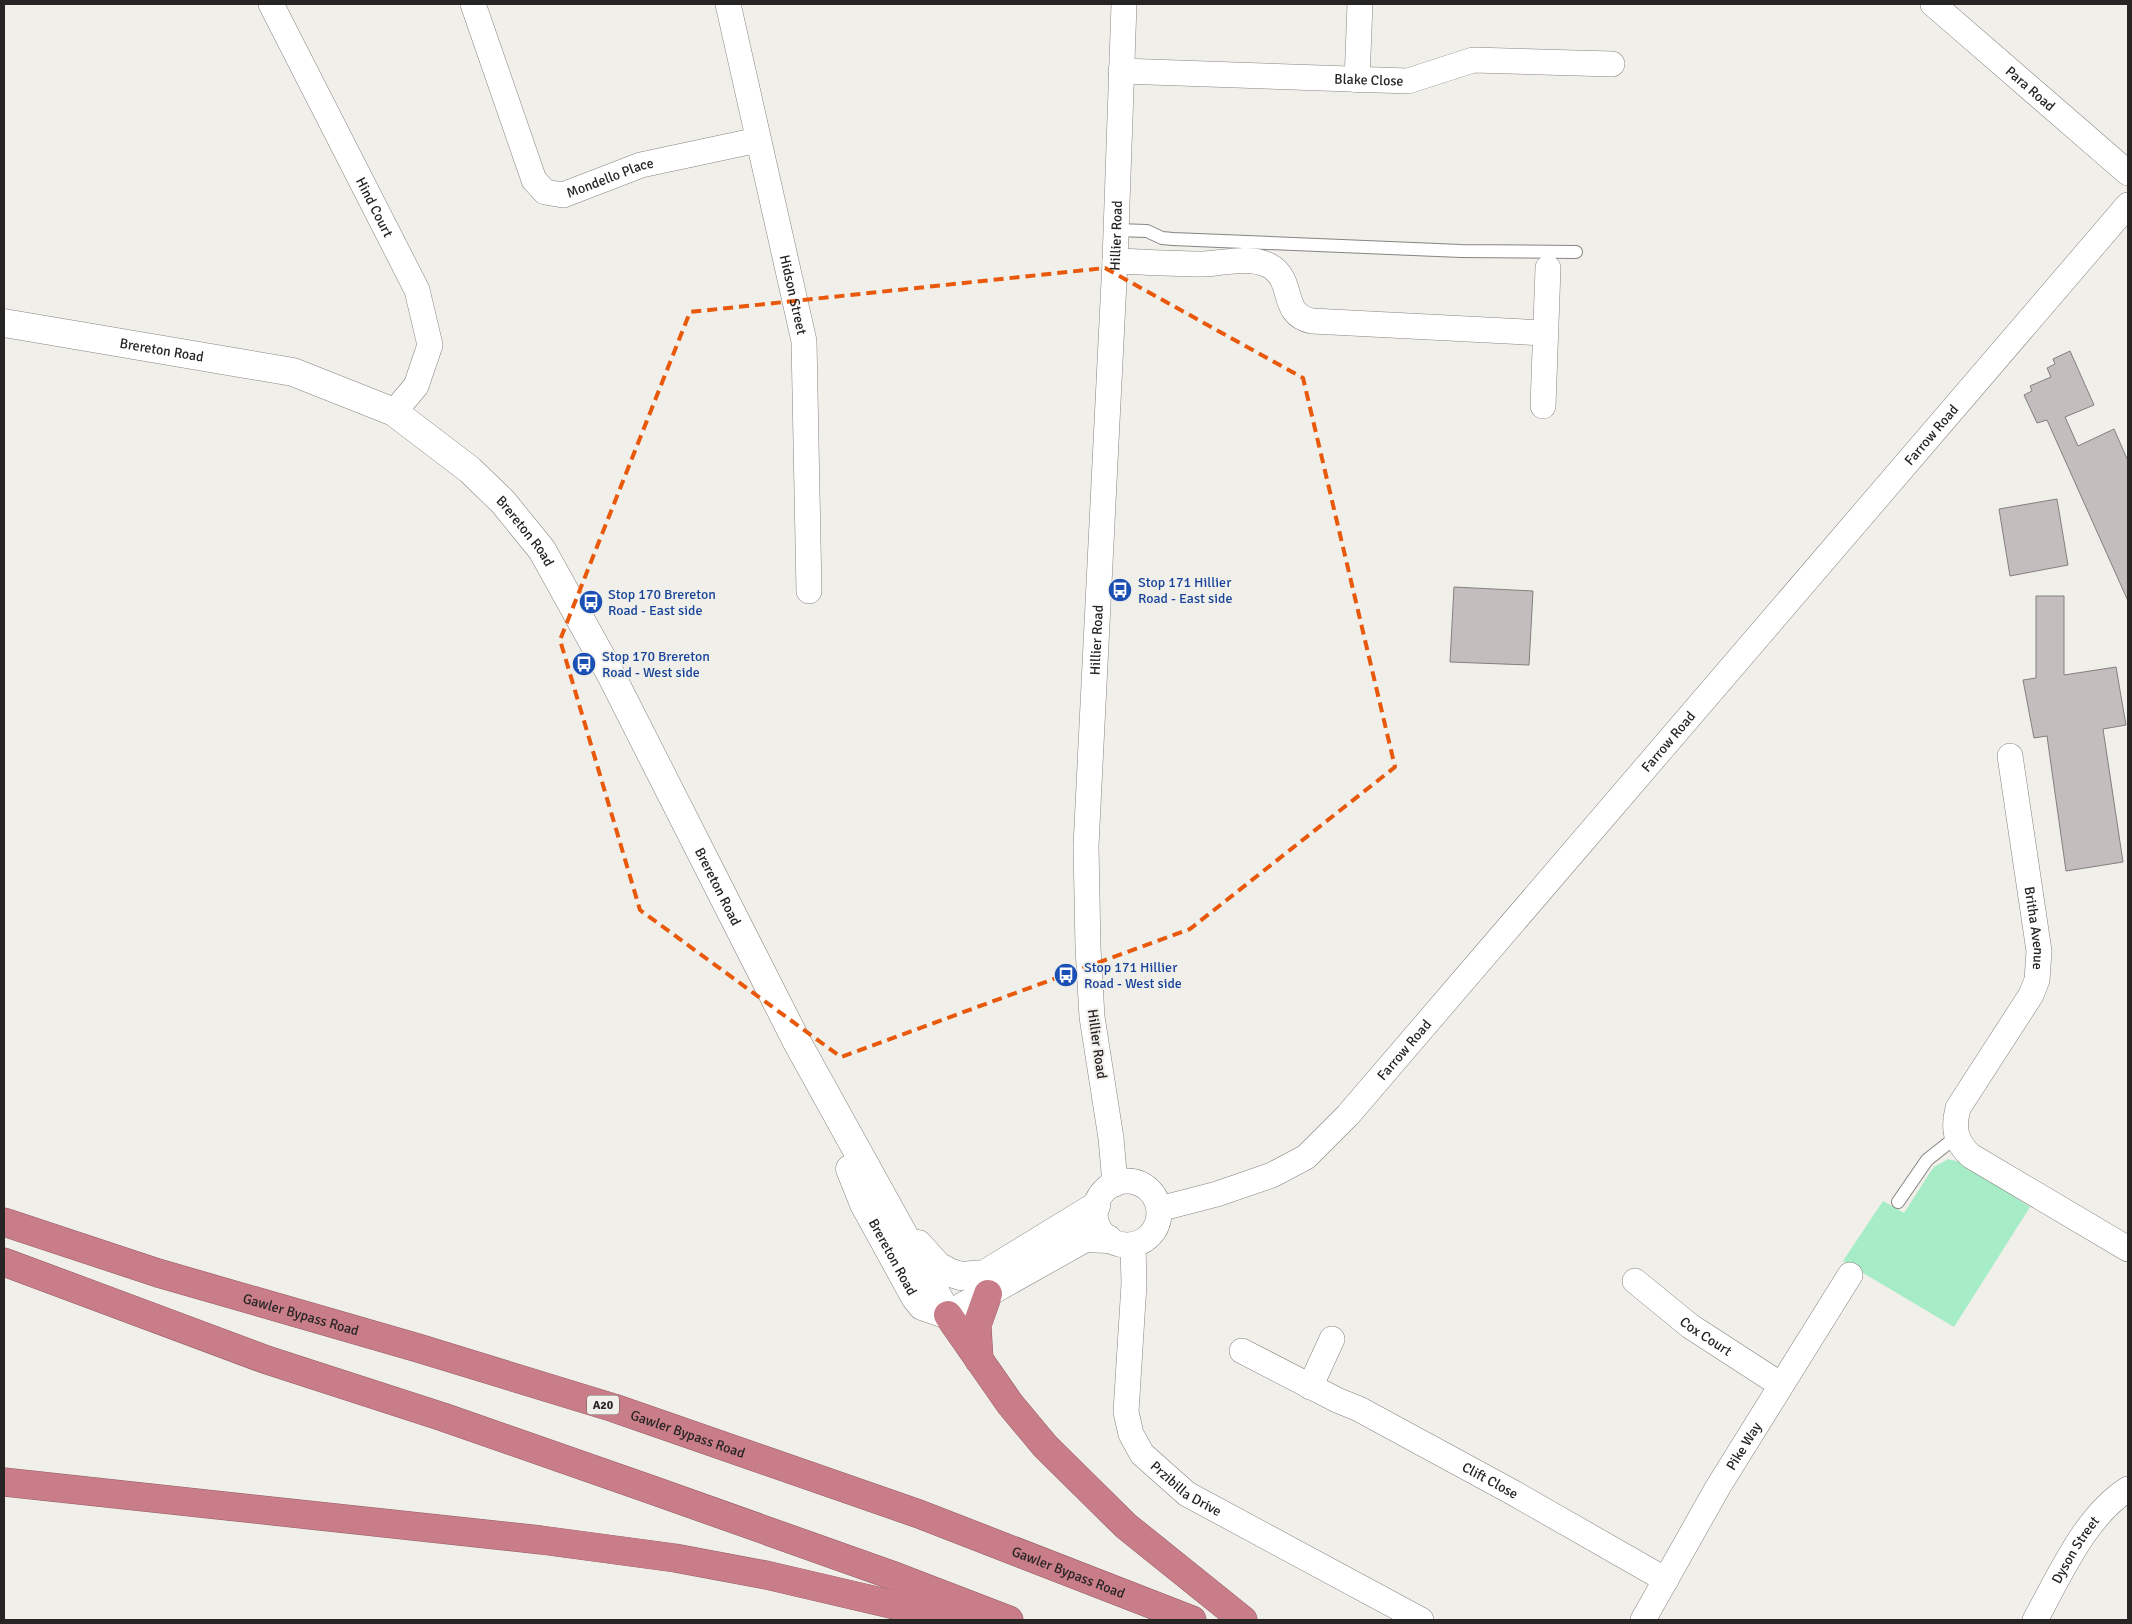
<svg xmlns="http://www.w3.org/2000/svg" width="2132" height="1624" font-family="Signika,sans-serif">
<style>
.park{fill:#a6ecc7}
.building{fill:#c3bdbd;stroke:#847f7e}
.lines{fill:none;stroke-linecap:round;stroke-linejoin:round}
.lane-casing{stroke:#868480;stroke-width:14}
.street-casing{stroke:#868480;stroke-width:26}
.secondary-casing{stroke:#868480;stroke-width:29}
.highway-casing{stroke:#905e65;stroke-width:29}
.lane{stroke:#fff;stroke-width:12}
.street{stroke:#fff;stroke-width:25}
.secondary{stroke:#fff;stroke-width:28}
.highway{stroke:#c97d88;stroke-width:28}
.marked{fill:none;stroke:#e8590c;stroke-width:4;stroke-dasharray:10 6;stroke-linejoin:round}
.labels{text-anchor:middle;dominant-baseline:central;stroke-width:4;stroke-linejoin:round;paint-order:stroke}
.shield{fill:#f1efea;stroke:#63625f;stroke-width:1}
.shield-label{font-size:12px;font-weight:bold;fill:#262524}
.street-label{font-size:14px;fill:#262524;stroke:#f1efea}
.transit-label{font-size:14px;fill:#164399;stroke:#f1efea;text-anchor:start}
</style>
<rect width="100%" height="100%" fill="#f1efea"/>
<path class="park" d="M1948,1159L1960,1162L2030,1207L1954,1327L1843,1261L1883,1201L1904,1213L1931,1171L1934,1167Z"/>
<path class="building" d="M2070,351L2094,405L2065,417L2078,446L2114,429L2128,461V601L2047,420L2037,423L2024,395L2032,391L2030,386L2051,377L2047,368L2055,364L2053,359Z
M2057,499L2068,565L2010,576L1999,509Z
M1454,587L1533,591L1529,665L1450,662Z
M2036,596H2064V675L2116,667L2126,725L2103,729L2123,862L2066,871L2047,736L2034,738L2023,680L2036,678Z"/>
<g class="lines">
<g class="lane-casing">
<path id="lane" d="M1116,230L1147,231L1162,238L1173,239L1461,251L1576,252
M1898,1202L1927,1160L1956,1137"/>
</g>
<g class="street-casing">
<g id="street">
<path id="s1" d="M271,4L417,290L430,345L416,386L394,412"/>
<path id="s2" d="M473,4L534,180L545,192L563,195L641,165L758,140"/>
<path id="s3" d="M728,4L804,341L809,591"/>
<path id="s4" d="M1933,4L2128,173"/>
<path id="s5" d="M1121,71L1408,81L1473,60L1612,64"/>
<path d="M1357,80L1360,4"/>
<path d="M1115,261C1145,262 1174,264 1204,264C1224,263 1249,256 1268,265C1297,280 1278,314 1312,321L1545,333"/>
<path d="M1543,406L1548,268"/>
<path id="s6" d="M2010,756L2039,951L2037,980L2031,995L1958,1108C1953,1128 1955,1142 1971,1156L2128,1249"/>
<circle cx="1127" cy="1213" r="32"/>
<path id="s7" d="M1115,1184L1111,1138L1092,1017L1088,948L1086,846L1115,261L1124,4"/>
<path id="s8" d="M1159,1209L1217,1194L1272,1175L1306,1157L1348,1115L2128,205"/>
<path id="s9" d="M1133,1245L1134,1284L1126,1412L1131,1434L1142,1454L1187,1494L1421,1620"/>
<path id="s10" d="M1635,1281L1690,1326L1781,1385"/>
<path id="s11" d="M1242,1351L1337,1400L1359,1409L1512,1492L1666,1580"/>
<path d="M1310,1387L1332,1339"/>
<path id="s12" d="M1643,1620L1718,1487L1850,1275"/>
<path id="s13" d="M2035,1620C2059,1577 2085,1516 2128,1489"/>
</g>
</g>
<g class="secondary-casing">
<g id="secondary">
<path id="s14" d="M4,323L293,372L394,412L470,470L503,502L542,550L609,671L797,1042L948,1315"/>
<path id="s15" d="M850,1169L864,1204L915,1297L922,1306L948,1315L1085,1238L1108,1239"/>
<path d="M918,1244L938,1266L951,1273L961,1276L985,1274L1096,1206"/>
</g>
</g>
<g class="highway-casing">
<g id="highway">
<path id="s16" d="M4,1222L158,1273L418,1348L614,1408L919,1514L1192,1620"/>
<path d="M4,1262L267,1360L443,1417L655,1491L897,1577L1009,1620"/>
<path d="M948,1315L1010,1404L1045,1446L1126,1526L1243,1620"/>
<path d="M979,1360L977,1325L988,1294"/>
<path d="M4,1482L541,1540L675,1558L766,1575L959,1620"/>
</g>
</g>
<use href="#lane" class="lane"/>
<use href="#street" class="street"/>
<use href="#secondary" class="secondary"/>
<use href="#highway" class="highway"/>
</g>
<path class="marked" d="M1105,268L1303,378L1395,767L1190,929L841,1057L640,910L560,640L690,312Z"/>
<defs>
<g id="bus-disc" transform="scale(1.25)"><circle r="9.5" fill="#1a4fb4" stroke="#f1efea"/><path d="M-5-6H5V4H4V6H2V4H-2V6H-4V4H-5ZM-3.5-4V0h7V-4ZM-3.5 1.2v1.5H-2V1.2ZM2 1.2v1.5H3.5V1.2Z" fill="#fff"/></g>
</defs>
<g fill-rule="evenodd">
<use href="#bus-disc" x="1120" y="590"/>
<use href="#bus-disc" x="591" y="602"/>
<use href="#bus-disc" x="584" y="664"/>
<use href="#bus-disc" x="1066" y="975"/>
</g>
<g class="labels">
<rect class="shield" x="587" y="1395.5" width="32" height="19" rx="4"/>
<g class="shield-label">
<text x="603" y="1405">A20</text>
</g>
<g class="street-label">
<text stroke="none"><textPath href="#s5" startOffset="248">Blake Close</textPath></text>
<text stroke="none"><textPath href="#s4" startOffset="129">Para Road</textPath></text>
<text stroke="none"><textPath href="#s2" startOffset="271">Mondello Place</textPath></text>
<text stroke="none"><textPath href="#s1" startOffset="228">Hind Court</textPath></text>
<text stroke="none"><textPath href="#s7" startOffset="951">Hillier Road</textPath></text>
<text stroke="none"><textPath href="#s3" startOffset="298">Hidson Street</textPath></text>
<text stroke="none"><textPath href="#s14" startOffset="160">Brereton Road</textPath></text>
<text stroke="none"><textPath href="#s8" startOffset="1112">Farrow Road</textPath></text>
<text stroke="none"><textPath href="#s14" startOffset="580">Brereton Road</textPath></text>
<text stroke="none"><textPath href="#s7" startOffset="546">Hillier Road</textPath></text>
<text stroke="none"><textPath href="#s8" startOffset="708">Farrow Road</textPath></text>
<text stroke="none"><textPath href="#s14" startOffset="985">Brereton Road</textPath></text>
<text stroke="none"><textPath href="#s6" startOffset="174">Britha Avenue</textPath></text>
<text transform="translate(1097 1044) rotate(82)">Hillier Road</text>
<text stroke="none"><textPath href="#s8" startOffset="302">Farrow Road</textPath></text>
<text stroke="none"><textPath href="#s15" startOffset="98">Brereton Road</textPath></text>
<text stroke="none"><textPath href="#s16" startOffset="311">Gawler Bypass Road</textPath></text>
<text stroke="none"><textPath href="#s10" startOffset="90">Cox Court</textPath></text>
<text stroke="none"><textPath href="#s16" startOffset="716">Gawler Bypass Road</textPath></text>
<text stroke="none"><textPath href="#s12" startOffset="201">Pike Way</textPath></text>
<text stroke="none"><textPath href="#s11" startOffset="280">Clift Close</textPath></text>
<text stroke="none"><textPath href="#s9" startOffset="269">Przibilla Drive</textPath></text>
<text stroke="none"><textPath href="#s13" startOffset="81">Dyson Street</textPath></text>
<text stroke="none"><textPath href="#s16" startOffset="1121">Gawler Bypass Road</textPath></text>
</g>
<g class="transit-label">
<text x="1138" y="582">Stop 171 Hillier<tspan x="1138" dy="16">Road - East side</tspan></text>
<text x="608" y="594">Stop 170 Brereton<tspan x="608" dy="16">Road - East side</tspan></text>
<text x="602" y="656">Stop 170 Brereton<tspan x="602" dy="16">Road - West side</tspan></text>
<text x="1084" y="967">Stop 171 Hillier<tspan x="1084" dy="16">Road - West side</tspan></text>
</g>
</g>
<rect width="2132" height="1624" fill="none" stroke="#262524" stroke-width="10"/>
</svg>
